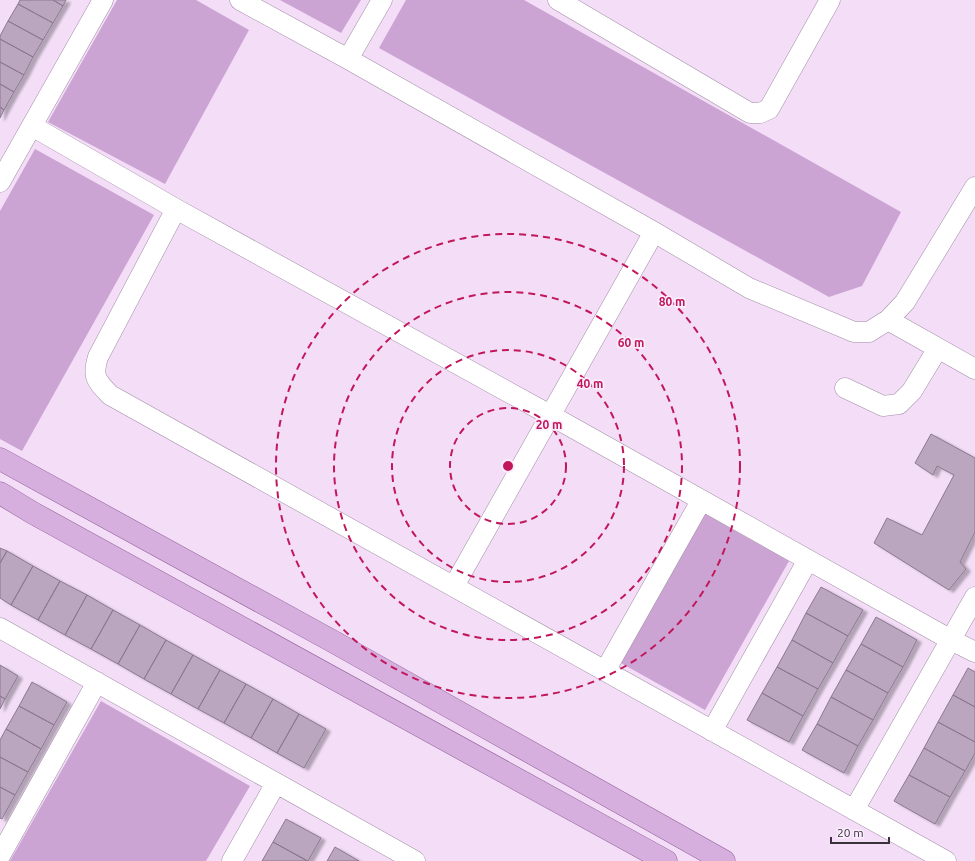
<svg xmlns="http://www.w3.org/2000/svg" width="975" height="861" font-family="Ubuntu,sans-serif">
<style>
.green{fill:#cca4d4}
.building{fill:#bba6bf;stroke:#8c7890;filter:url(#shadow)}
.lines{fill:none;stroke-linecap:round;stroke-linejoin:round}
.minor-casing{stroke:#a28ea6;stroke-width:21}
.major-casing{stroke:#8d5f96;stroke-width:23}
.minor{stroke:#fff;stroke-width:20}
.major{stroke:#d6afde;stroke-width:22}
.ring{fill:none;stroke:#c2185b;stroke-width:2;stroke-dasharray:7 5}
.centre{fill:#c2185b;stroke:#fbedfd;stroke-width:2}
.ring-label{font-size:12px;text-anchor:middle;font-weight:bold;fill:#c2185b;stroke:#fbedfd;stroke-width:3.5;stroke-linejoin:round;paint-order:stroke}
</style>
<defs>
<filter id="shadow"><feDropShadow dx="4.5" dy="2.5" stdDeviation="1" flood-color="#0004"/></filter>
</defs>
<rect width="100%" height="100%" fill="#f3ddf7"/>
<path class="green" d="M117,0H196L249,30L165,184L48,122Z
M280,0H361L341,33Z
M406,0H524L901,212L862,286L829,297L379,48Z
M35,149L154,215L22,451L0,439V211Z
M704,513L789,561L705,710L619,662Z
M101,701L250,786L206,861H10Z"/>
<path class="building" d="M20,0H53L63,6L53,23L18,4Z
M53,0H66L63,6Z
M18,4L53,23L43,40L8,21Z
M8,21L43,40L33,57L0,39V36Z
M0,39L33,57L24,75L0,62Z
M0,62L24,75L14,92L0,84Z
M0,84L14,92L4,110L0,107Z
M0,107L4,110L0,118Z
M931,434L975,458V532L960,562L966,569L949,590L874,543L887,518L922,535L954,475L937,466L933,475L915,463Z
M0,548L7,551L0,563Z
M7,551L33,566L11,605L0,598V563Z
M33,566L60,581L38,620L11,605Z
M60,581L87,595L65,635L38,620Z
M821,587L863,610L848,636L806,613Z
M87,595L113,610L91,649L65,635Z
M113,610L140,625L118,664L91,649Z
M806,613L848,636L833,663L792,640Z
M876,617L917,640L903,667L861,644Z
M140,625L166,640L144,679L118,664Z
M166,640L193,655L171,694L144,679Z
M792,640L833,663L818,689L777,667Z
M861,644L903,667L888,693L846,670Z
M193,655L220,670L198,709L171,694Z
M0,665L18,676L5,699L0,696Z
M777,667L818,689L803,716L762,693Z
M968,668L975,672V707L953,695Z
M220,670L246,684L224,723L198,709Z
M846,670L888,693L873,720L831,697Z
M32,682L67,702L54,725L19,706Z
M246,684L273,699L251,738L224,723Z
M762,693L803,716L789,742L747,720Z
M953,695L975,707V742L938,722Z
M0,696L5,699L0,709Z
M831,697L873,720L858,746L817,724Z
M273,699L299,714L277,753L251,738Z
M19,706L54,725L41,749L6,729Z
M299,714L326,729L304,768L277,753Z
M938,722L975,742V753L965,771L924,748Z
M817,724L858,746L844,773L802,750Z
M6,729L41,749L28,772L0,757V740Z
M924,748L965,771L950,797L909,775Z
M0,757L28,772L15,795L0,787Z
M909,775L950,797L935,824L894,801Z
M0,787L15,795L2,819L0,818Z
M286,819L321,838L308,861L273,842Z
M273,842L307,861H262Z
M335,847L359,861H327Z"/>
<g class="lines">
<g class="minor-casing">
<path id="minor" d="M240,0L348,59L654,232L749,288L854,332H869L888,320L905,302L975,187
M558,0L750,113H760L769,109L830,0
M348,59L382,0
M32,126L176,209L550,415L951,640L975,652
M0,182L103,0
M176,209L98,357C92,377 96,380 110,395L946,861
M888,320L975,369
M845,388L883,406L899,404L912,391L938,348
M454,586L654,232
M0,628L415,861
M605,671L701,501
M712,731L808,560
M854,810L975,597
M0,856L97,682
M232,861L276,783"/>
</g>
<g class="major-casing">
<path id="major" d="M0,459L334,642L724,861
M0,493L33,513L666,861"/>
</g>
<use href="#minor" class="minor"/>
<use href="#major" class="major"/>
</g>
<g class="ring">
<circle cx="508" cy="466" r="58"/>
<circle cx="508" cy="466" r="116"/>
<circle cx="508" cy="466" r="174"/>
<circle cx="508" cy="466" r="232"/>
</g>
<circle cx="508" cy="466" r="6" class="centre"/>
<g class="ring-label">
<text x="672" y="306">80 m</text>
<text x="631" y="347">60 m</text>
<text x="590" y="388">40 m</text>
<text x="549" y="429">20 m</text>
</g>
<path d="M831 837v6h58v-6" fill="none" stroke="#38303a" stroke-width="2"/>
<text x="837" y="837" font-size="12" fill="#38303a" stroke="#fbedfd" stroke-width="3" paint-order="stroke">20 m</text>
</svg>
